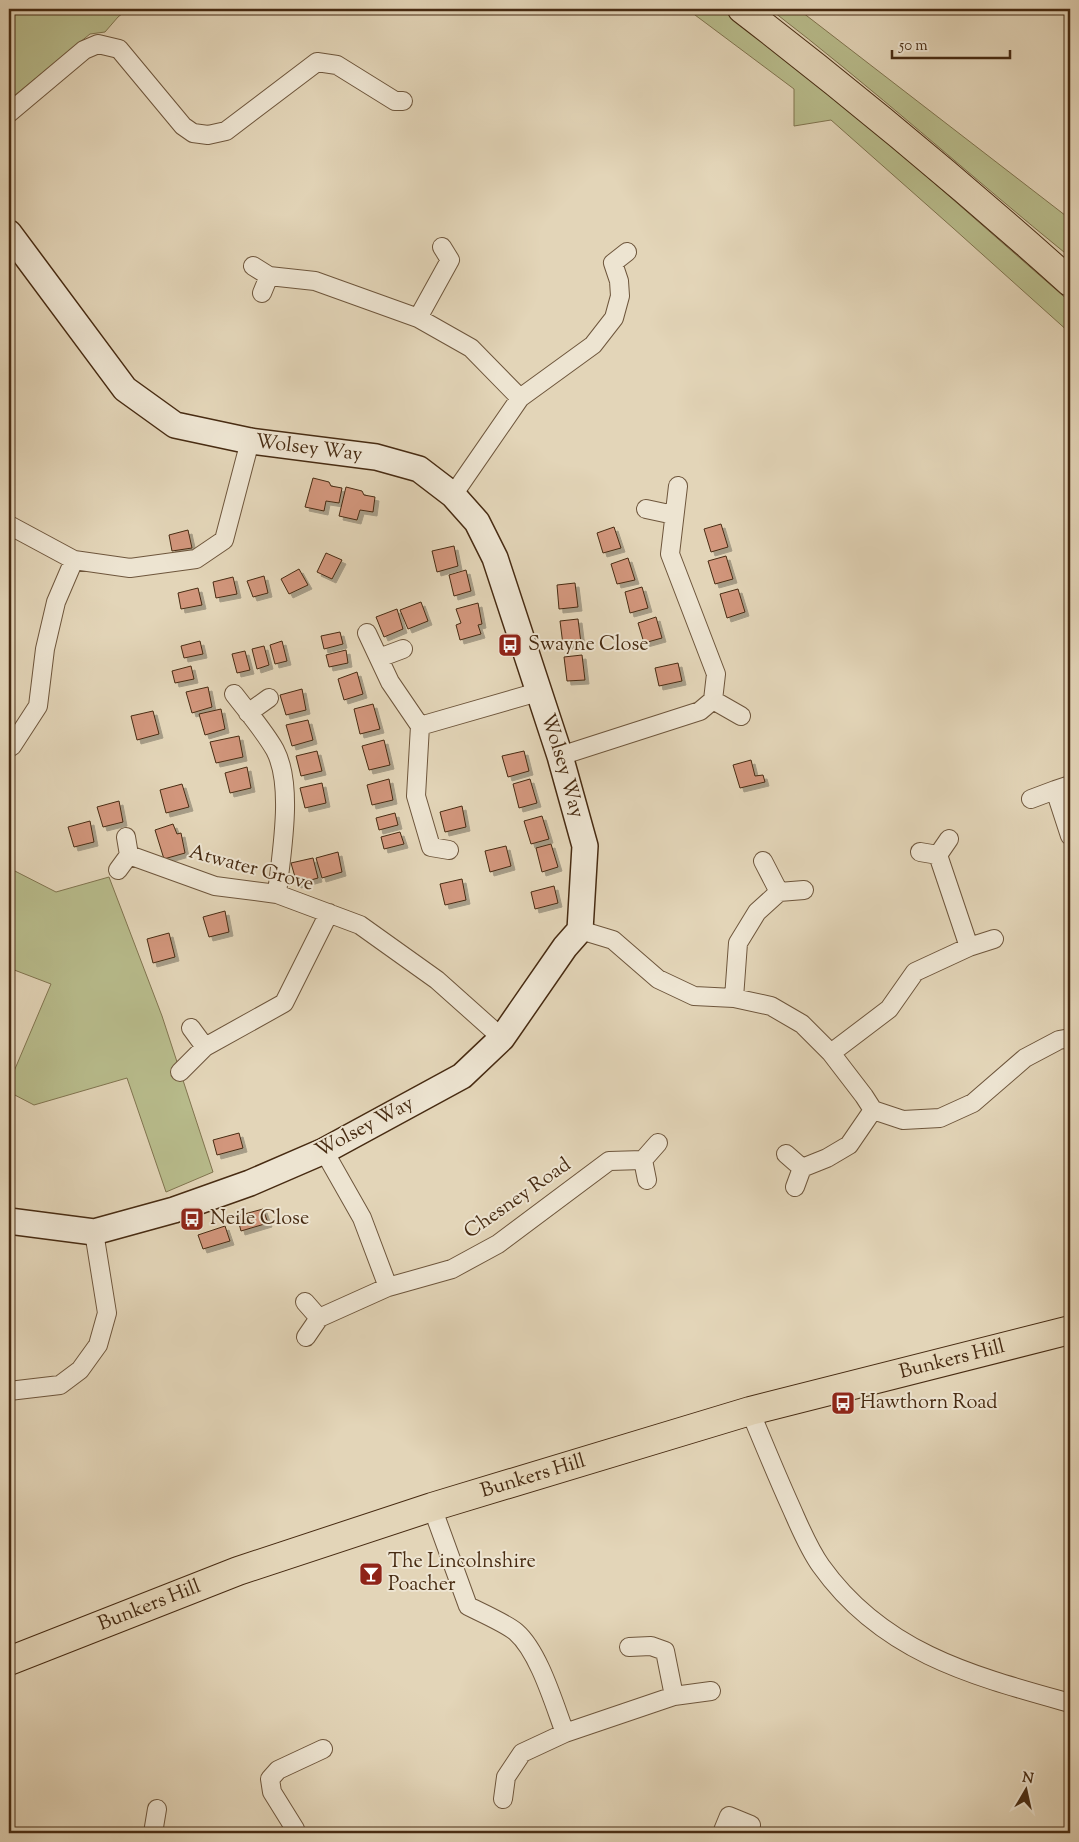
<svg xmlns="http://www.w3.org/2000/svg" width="1079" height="1842" font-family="'Sorts Mill Goudy',serif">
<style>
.green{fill:#b8bc8c;stroke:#80744f}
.building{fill:#d2967c;stroke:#472b12;filter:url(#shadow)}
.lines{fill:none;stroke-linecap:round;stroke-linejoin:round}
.street-casing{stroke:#6e563c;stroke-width:20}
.secondary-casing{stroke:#472b12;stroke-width:28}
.primary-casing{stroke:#472b12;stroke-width:30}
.highway-casing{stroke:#472b12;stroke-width:30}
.street{stroke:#ede4d1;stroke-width:18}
.secondary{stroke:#ede4d1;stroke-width:25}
.primary{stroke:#e3d5b8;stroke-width:28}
.highway{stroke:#e3d5b8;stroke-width:28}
.labels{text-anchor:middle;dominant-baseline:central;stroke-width:4;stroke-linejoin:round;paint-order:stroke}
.street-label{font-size:20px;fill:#472b12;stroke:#ede4d1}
.poi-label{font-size:20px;fill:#472b12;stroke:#ede4d1;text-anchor:start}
</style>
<defs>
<filter id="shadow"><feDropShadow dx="4" dy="4" stdDeviation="0" flood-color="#0004"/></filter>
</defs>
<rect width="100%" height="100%" fill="#e3d5b8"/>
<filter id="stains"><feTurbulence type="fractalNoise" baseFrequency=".004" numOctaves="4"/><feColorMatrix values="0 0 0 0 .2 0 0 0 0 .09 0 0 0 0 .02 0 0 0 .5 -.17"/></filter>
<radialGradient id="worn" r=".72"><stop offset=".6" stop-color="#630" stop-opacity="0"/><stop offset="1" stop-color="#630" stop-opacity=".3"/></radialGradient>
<path class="green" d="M9,9H128L118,17L105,32L90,34L9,100Z
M687,9H720L746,28L901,154L1070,302V333L953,228L831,120L794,126V89Z
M770,9H798L1070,219V257C969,175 873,88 770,9Z
M9,868L56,892L109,877L162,1016L213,1172L166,1192L127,1078L34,1105L9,1092V1083L51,984L9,968Z"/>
<path class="building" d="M313,478L329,482L331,486L342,488L339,503L326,501L324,511L305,507Z
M346,487L362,491L364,495L375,497L373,512L360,510L357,520L339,516Z
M721,524L728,547L711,552L704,529Z
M614,527L621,548L603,553L597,533Z
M188,530L192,548L172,551L169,535Z
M454,546L458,566L437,572L432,551Z
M326,553L342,560L332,579L317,572Z
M726,556L733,579L715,584L708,561Z
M628,558L635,580L617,584L611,564Z
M299,569L308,585L289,594L281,579Z
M466,570L471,591L454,596L449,575Z
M264,576L268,593L253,597L247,581Z
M233,577L237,594L216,598L213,582Z
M575,583L578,607L559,609L557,585Z
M642,587L648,608L630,613L625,592Z
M198,588L202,605L181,609L178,593Z
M738,589L745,612L727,618L720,594Z
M421,602L428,621L408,629L400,610Z
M478,603L482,624L478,625L481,634L460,640L456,625L461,623L456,609Z
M397,609L403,629L384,637L376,617Z
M656,617L662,638L644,643L638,623Z
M578,619L581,643L563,645L560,621Z
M340,632L343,644L324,649L321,636Z
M200,641L203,654L184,658L181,646Z
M282,641L287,661L275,664L270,645Z
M264,646L269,665L257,669L252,649Z
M346,650L348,663L329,667L326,655Z
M245,651L250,670L237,673L232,654Z
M582,655L585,680L567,681L564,657Z
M678,663L682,681L659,686L655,668Z
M191,666L194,679L175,683L172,671Z
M357,672L363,694L344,700L338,679Z
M208,687L212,707L192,713L186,692Z
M302,689L306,710L286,715L280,695Z
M373,704L380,729L360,734L354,709Z
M221,709L225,729L205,735L199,714Z
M153,711L159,734L137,740L131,716Z
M308,720L313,740L292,746L286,725Z
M239,736L243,757L216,763L210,742Z
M384,740L390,765L369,770L362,746Z
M317,751L322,771L301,776L296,756Z
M524,751L529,771L508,777L502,756Z
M751,760L755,776L763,775L765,782L740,788L733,765Z
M247,767L251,788L230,793L225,773Z
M389,779L393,800L372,805L367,785Z
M530,779L537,803L519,808L513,784Z
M322,783L326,803L305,808L300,788Z
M182,784L189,807L166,813L160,790Z
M119,801L123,822L103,827L97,807Z
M462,806L466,827L445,832L440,812Z
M395,813L398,825L379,830L376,818Z
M542,816L549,839L531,844L524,821Z
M90,821L94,842L74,847L68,827Z
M173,824L177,834L181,833L185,853L164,859L155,830Z
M400,832L404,844L384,849L381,837Z
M551,844L558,867L542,872L536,848Z
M506,846L511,866L490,872L485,851Z
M338,852L342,872L322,878L316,858Z
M313,858L318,878L297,884L291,863Z
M462,879L466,900L445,905L440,884Z
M554,886L558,903L535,909L531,892Z
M225,911L229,932L209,937L203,917Z
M169,933L175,957L153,963L147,939Z
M239,1133L243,1148L217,1155L213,1140Z
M263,1209L268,1223L241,1231L237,1216Z
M225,1226L230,1241L203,1249L198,1235Z"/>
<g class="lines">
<g class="street-casing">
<path id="street" d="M9,113L84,50L98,44L119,49L183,126L193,133L208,135L226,131L317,62L337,65L395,101H403
M253,266L269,276L315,281L418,318L471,348L520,398
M262,293L269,276
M418,318L450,260L442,247
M453,495L520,398L593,345L614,318L620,296L619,281L613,263L627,252
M646,509L674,515
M9,525L74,560L130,568L196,559L224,540L250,441
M367,633L390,682L420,726
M379,658L403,649
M234,694C247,711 265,732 275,750C294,786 281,854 277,894
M713,700L741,716
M248,713L269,698
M9,748L12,746L38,706L45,649L56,602L74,560
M560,756L700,711L713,700L716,674L670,554L678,486
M1070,785L1055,790L1070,836
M1031,799L1055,790
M126,837L129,855
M449,850L431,847L416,796L420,726L538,692
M920,852L938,855
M118,870L129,855L215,886L277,894L360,925L437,980L502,1038
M779,892L804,890
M580,930L613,940L658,979L694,996L734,998L771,1006L802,1024L831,1053L864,1096L873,1110L903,1120L940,1118L973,1103L1025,1058L1059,1040L1070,1038
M969,947L994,939
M734,998L738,943L757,912L779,892L763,861
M191,1028L205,1047
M831,1053L889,1009L915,972L969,947L938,855L949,839
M180,1072L205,1047L284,1003L329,913
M324,1151L362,1218L388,1287L452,1269L498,1244L609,1161L643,1160L647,1180
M786,1154L802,1168L827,1158L849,1145L873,1110
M643,1160L658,1143
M795,1187L802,1168
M305,1302L319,1318
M306,1337L319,1318L388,1287
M9,1391L60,1385L80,1370L98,1345L107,1313L94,1232
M750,1411C763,1442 776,1474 790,1505C799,1525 808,1548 821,1566C883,1653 973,1676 1070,1703
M432,1507L468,1606C480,1612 507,1624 516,1632C539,1652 554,1704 565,1733
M629,1647L651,1646L665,1651L674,1696
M503,1799L506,1777L522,1753L565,1733L674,1696L711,1691
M153,1833L157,1809
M295,1833V1829L272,1792L270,1779L278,1770L323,1749
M722,1833L729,1816L751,1825"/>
</g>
<g class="secondary-casing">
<g id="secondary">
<path id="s1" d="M9,233L125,389L175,425L250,441L376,457L419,469L453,495L477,522L495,558L560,756L585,846L580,930L565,947L502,1038L462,1076L324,1151L250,1183L174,1210L94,1232L9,1221"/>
</g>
</g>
<g class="primary-casing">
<g id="primary">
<path id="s2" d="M9,1661L238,1571L432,1507L750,1411L1070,1330"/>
</g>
</g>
<g class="highway-casing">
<path id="highway" d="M742,9C855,96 964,187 1070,282"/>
</g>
<use href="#street" class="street"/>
<use href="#secondary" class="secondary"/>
<use href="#primary" class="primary"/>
<use href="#highway" class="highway"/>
</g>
<defs>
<g id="bus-square" transform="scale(1.25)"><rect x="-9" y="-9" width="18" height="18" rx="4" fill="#8f2418" stroke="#ede4d1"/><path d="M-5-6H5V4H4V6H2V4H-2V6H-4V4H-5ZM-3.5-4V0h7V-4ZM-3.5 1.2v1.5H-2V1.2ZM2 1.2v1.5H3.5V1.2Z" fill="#fff"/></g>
<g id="bar-square" transform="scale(1.25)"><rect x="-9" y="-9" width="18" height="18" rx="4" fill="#8f2418" stroke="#ede4d1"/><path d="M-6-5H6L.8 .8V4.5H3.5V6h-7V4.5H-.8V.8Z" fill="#fff"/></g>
</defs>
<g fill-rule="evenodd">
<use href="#bus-square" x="510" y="645"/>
<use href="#bus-square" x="192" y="1219"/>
<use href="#bus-square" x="843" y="1403"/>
<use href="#bar-square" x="371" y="1574"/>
</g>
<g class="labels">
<g class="street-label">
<text stroke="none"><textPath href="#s1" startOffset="392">Wolsey Way</textPath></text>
<text stroke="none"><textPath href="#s1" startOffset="842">Wolsey Way</textPath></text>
<text transform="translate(251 869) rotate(15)">Atwater Grove</text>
<text transform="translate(365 1128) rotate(-28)">Wolsey Way</text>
<text transform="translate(518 1199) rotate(-35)">Chesney Road</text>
<text stroke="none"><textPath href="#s2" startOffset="991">Bunkers Hill</textPath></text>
<text stroke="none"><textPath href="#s2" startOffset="556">Bunkers Hill</textPath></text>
<text stroke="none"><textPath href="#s2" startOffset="151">Bunkers Hill</textPath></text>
</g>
<g class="poi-label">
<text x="528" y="645">Swayne Close</text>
<text x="210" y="1219">Neile Close</text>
<text x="860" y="1403">Hawthorn Road</text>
<text x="388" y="1562">The Lincolnshire<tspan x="388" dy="23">Poacher</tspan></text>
</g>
</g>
<rect width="1079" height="1842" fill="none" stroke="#e3d5b8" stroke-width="30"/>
<rect x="10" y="10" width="1059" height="1822" fill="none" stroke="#472b12" stroke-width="2.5"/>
<rect x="15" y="15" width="1049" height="1812" fill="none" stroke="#472b12"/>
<g transform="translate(1026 1790) rotate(9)" stroke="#ede4d1" stroke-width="4" paint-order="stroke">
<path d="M0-4L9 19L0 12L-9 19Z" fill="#472b12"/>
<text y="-8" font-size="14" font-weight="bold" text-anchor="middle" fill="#472b12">N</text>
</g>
<path d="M892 50v8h118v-8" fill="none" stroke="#472b12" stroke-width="2.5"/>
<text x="899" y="50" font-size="15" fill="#472b12" stroke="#ede4d1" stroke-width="4" paint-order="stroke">50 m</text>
<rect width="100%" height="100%" filter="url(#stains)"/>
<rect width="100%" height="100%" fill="url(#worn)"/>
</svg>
